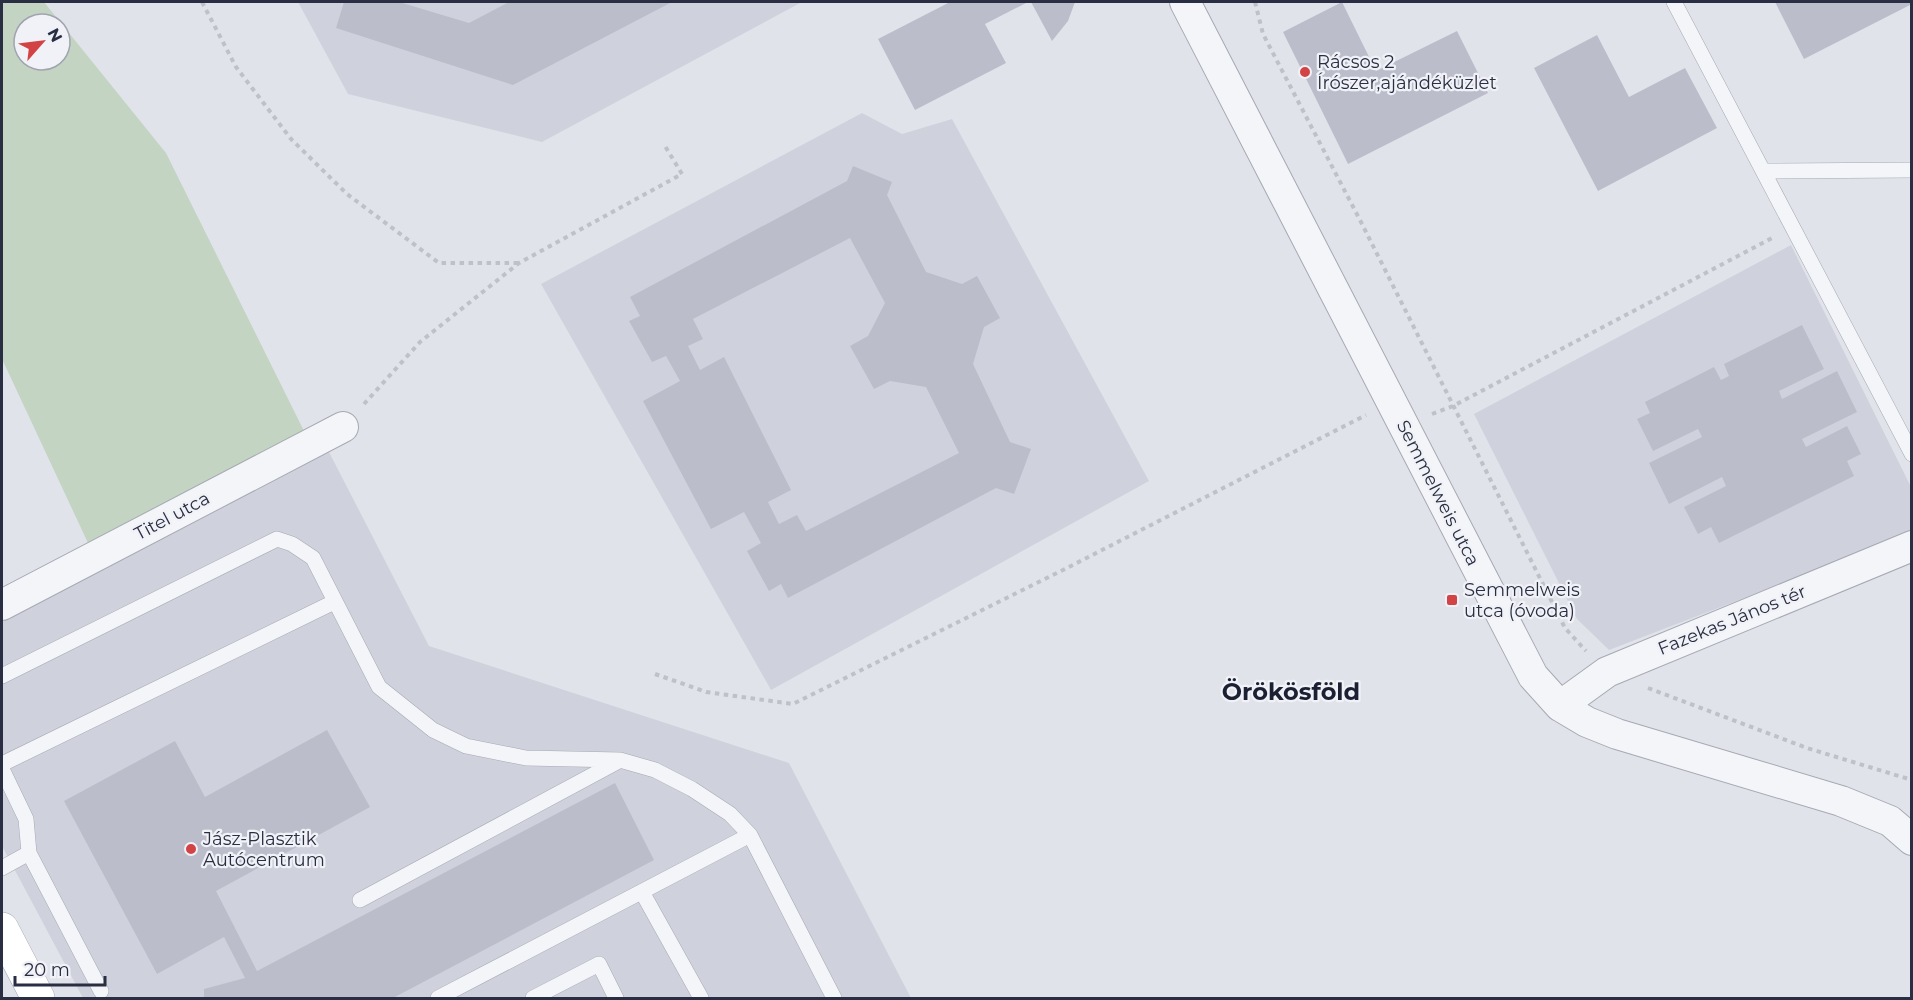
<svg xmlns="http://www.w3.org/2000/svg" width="1913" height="1000" font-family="Montserrat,sans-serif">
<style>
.built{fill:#cfd2dc}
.green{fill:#c4d4c2;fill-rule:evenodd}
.building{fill:#bbbeca;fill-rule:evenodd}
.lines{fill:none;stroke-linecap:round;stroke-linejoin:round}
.lane-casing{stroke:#a6a9b4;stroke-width:16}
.street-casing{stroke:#a6a9b4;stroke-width:32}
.primary-casing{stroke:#a0a6b6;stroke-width:34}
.path{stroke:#bfc1c9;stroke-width:4;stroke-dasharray:4.5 4.5;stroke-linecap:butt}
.lane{stroke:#f4f5f8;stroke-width:15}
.street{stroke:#f4f5f8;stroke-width:30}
.primary{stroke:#fff;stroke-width:33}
.poi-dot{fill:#d24345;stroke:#f1f2f7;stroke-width:2}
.labels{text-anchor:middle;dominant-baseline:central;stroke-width:4.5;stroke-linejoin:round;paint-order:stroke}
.poi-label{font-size:18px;fill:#292e42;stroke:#f1f2f7;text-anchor:start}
.street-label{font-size:18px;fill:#292e42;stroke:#f1f2f7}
.district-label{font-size:24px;font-weight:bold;fill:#1b2033;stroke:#f1f2f7}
</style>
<rect width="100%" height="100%" fill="#e1e3ea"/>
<path class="built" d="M298,2H802L542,142L348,94Z
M862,113L902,134L952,119L1149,481L771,690L541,284Z
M1791,245L1911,487V534L1609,650L1577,619L1474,414Z
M329,452L429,646L789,763L911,998H83L2,846V622Z"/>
<path class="green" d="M2,2H44L166,153L304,431L88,543L2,359ZM24,24H60V60H24Z"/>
<path class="building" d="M344,2H399L469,23L509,2H672L513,85L336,28Z
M950,2H1028L985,24L1006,63L915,110L878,39Z
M1031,2H1075L1068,21L1052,41Z
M1342,2L1376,71L1457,31L1488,93L1348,164L1283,32Z
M1775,2H1912V4L1804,59Z
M1597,35L1629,97L1685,68L1717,128L1598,191L1534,68Z
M853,166L892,182L887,195L926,272L962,284L977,276L1000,318L984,327L973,364L1010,442L1031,449L1014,494L996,488L788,598L781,584L769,591L747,551L761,543L744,512L711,529L643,401L680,381L666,356L652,362L629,321L640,316L630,297L847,181ZM850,238L885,303L868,336L850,346L874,389L890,381L926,387L959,453L806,531L797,515L779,524L768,502L791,490L724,357L700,370L688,346L703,339L693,319Z
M1802,325L1824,369L1779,391L1782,399L1837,371L1857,412L1802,439L1806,447L1847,426L1861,454L1847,461L1854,476L1719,543L1711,527L1698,534L1684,507L1726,486L1722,477L1669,504L1649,463L1702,437L1698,429L1653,451L1637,419L1650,413L1645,402L1714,367L1721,380L1729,376L1724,364Z
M327,730L370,807L216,891L257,971L615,783L654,860L393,998H204V989L245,978L224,937L157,974L64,801L175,741L205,797Z"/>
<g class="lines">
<g class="lane-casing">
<path id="lane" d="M1674,2L1763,171L1912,170
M1763,171L1912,454
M2,676L277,539L292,544L313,558L379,687L433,730L466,746L526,758L620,760L655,770L692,789L730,814L750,835L834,998
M2,764L334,602
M2,769L26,819L29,853L101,991
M2,868L29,853
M642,892L701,998
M360,900L617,762
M438,998L750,835
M533,998L599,964L616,998"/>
</g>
<g class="street-casing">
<path id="street" d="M1185,2L1533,676L1560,706L1587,722L1617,734L1841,801L1890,821L1912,840
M2,605L343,427
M1560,706L1607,672L1912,546"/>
</g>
<g class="primary-casing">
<path id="primary" d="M2,929L38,998"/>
</g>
<path class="path" d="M202,2L236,67L291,139L347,194L439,263H519
M1255,2L1263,34L1361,222L1565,628L1586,651
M364,404L420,342L519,263L682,174L665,146
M1432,414L1453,406L1774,237
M655,674L706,692L793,704L1063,570L1366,415
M1648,688L1807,748L1912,780"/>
<use href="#lane" class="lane"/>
<use href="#street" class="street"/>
<use href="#primary" class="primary"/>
</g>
<g class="poi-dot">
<circle cx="1305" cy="72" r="6"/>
<rect x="1446" y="594" width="12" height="12" rx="3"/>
<circle cx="191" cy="849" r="6"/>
</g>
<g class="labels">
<g class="poi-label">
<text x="1317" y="62">Rácsos 2<tspan x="1317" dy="21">Írószer,ajándéküzlet</tspan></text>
<text x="1464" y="590">Semmelweis<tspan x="1464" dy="21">utca (óvoda)</tspan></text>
<text x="203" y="839">Jász-Plasztik<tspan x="203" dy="21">Autócentrum</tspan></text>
</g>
<g class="street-label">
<text transform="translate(1438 493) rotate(63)">Semmelweis utca</text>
<text transform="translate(172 516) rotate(-28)">Titel utca</text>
<text transform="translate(1732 620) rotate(-22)">Fazekas János tér</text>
</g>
<g class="district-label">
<text x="1291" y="691">Örökösföld</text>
</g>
</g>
<rect width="1913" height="1000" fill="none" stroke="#292e42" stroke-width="6"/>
<g transform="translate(42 42) rotate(62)"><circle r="28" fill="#f1f2f7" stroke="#a1a4af" stroke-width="1.5"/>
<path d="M0-4.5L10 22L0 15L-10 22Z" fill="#d24345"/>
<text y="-9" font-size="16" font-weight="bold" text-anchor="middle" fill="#292e42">N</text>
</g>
<path d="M15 976v9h90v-9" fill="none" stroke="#292e42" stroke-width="3"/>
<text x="24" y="976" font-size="18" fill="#292e42" stroke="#f1f2f7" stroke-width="4.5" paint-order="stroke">20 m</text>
</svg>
